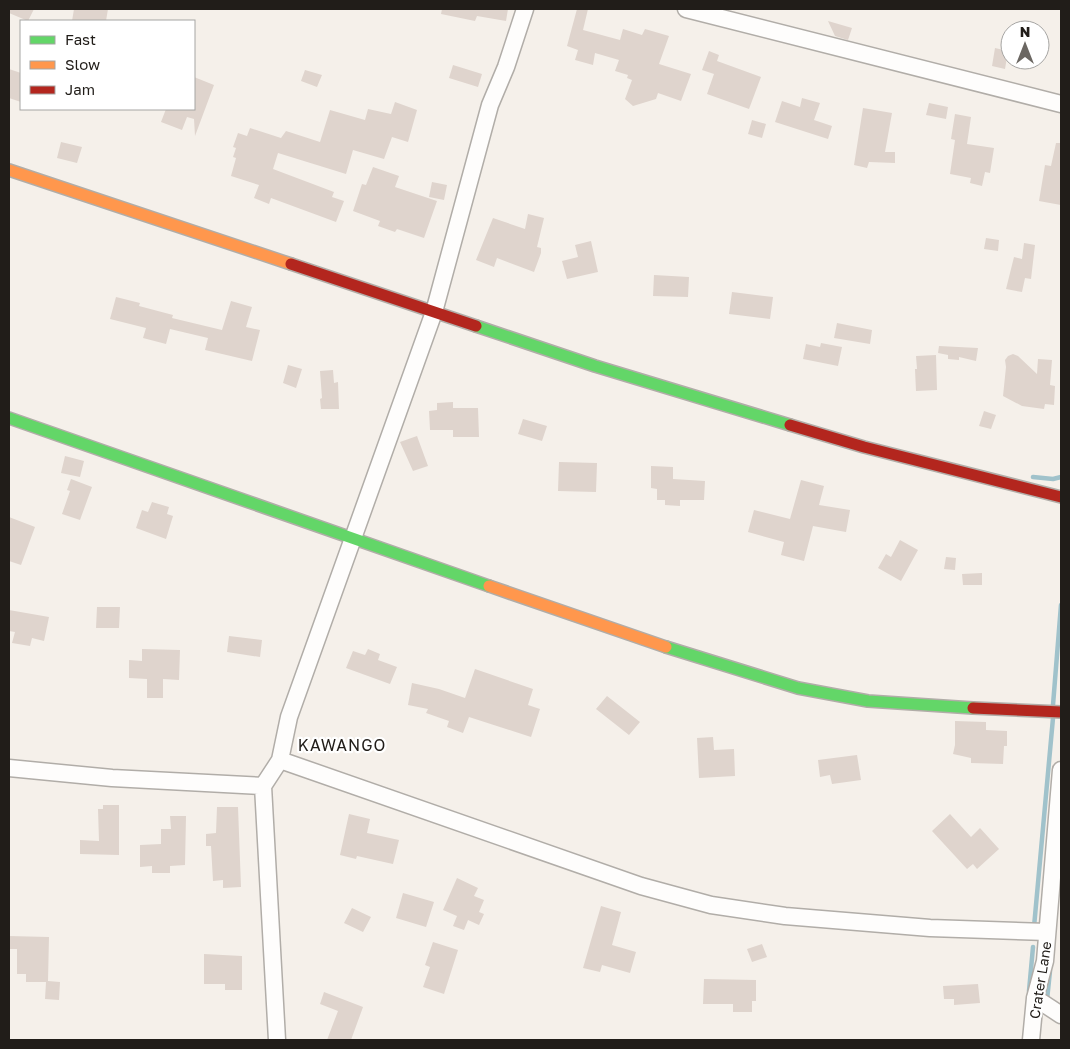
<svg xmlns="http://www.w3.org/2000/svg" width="1070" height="1049" font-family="'Golos Text',sans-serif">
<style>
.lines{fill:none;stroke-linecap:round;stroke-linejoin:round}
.stream{stroke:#a0c2cb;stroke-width:4.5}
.building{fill:#dfd4cd}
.street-casing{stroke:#b1ada8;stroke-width:19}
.fast-casing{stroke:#b1ada8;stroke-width:14}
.slow-casing{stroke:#b1ada8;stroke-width:14}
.jam-casing{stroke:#b1ada8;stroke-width:14}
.street{stroke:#fefdfc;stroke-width:16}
.fast{stroke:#63d668;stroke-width:11}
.slow{stroke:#ff974d;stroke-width:11}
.jam{stroke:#b3261e;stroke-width:11}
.labels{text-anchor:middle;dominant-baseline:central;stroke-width:4.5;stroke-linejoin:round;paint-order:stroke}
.street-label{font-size:14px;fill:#211d19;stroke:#fff}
.quarter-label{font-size:16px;letter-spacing:1px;fill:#211d19;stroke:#fff}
</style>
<rect width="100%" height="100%" fill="#f5f0ea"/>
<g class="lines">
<path class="stream" d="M1033,477L1053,479L1061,477
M1053,705L1061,605
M1034,927L1053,718
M1029,991L1033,947
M1047,1000L1050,971"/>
</g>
<path class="building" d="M9,9H34L28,21L9,13Z
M74,9H108L106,21H72Z
M442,9H508L506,21L477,16L475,21L441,14Z
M577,9H588L583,30L620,40L623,29L642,35L645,29L669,36L659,64L691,74L681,101L658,93L656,99L633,106L625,99L632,80L627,78L628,75L615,71L619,60L595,53L593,65L575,60L578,50L567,46Z
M828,21L852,28L848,40L835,36Z
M995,48L1008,51L1005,69L992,66Z
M709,51L719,55L717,61L761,77L749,109L707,94L714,74L702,70Z
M453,65L482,74L478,87L449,78Z
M9,69L21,73V102L9,98Z
M305,70L322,75L317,87L301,81Z
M194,77L214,85L195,136L194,119L187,117L182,130L161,122L166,109H194Z
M802,98L820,103L814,120L832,126L828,139L775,122L782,101L800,107Z
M395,102L417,110L408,142L392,137L384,159L353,150L346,174L278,153L273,169L334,192L332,197L344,201L336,222L271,198L269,204L254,198L259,185L231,176L236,158L233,157L236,148L233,147L238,133L247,136L250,128L281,138L286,131L320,142L330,110L365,120L368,109L391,114Z
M929,103L948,107L946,119L926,115Z
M863,108L892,113L885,152H895V163L869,162L867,168L854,165Z
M955,114L971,117L967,144L994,148L990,173L985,172L982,186L970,183L971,178L950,174L955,140L951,139Z
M752,120L766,124L762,138L748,134Z
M61,142L82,147L77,163L57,158Z
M1056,143H1061V205L1039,201L1045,165L1051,166Z
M373,167L399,176L395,187L437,201L424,238L397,229L395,232L378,226L380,221L353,211L362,184L366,185Z
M432,182L447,185L444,200L429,197Z
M528,214L544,218L537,247L541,248V253L534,272L497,258L494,267L476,260L493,218L525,229Z
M986,238L999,240L998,251L984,249Z
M591,241L598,272L567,279L562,261L578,257L575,245Z
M1024,243L1035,245L1031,279L1025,278L1022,292L1006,289L1014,257L1022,259Z
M654,275L689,277L688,297L653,296Z
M732,292L773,297L770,319L729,314Z
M116,297L140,303L139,306L173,315L172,318L222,330L231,301L252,307L246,327L260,330L252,361L205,350L208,338L170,329L166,344L143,338L146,328L110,319Z
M837,323L872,330L870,344L834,338Z
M821,343L842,347L838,366L803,359L806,344L820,347Z
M939,346L978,348L976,361L959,357V360L948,359V355L938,353Z
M1013,354L1018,356L1037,374L1038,359L1052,360L1050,385L1055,386L1054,405L1045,404L1044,409L1022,406L1003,396L1006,367L1005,360L1008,356Z
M936,355L937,390L916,391L915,369H917L916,356Z
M288,365L302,369L296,388L283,383Z
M333,370L334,383L338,382L339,409H321L320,399L322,398L320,371Z
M453,402V408H478L479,437H453V430H430L429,411L437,410V403Z
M984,411L996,415L991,429L979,426Z
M523,419L547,426L542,441L518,434Z
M417,436L428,466L413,471L400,442Z
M65,456L84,461L80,477L61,473Z
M559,462L597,463L596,492L558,491Z
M651,466L673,467V479L705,481L704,500H680V506L665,505V500H657V489L651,488Z
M71,479L92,487L80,520L62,514L70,491L67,490Z
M801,480L824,486L819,505L850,510L846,532L813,526L804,561L781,555L784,542L748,532L754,510L790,519Z
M152,502L169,507L167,514L173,516L166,539L136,528L142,510L148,512Z
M9,517L35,527L21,565L9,561Z
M900,540L918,550L901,581L878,568L886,554L891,557Z
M946,557L956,558L955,570L944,569Z
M982,573V585H963L962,574Z
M97,607H120L119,628H96Z
M9,610L49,617L44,641L32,638L30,646L12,643L15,632L9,631Z
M229,636L262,640L260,657L227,652Z
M142,649L180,650L179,680L163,679V698H147V679L129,678V660L142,661Z
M368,649L380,654L378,660L397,667L390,684L346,668L353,651L365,655Z
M475,669L533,689L528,705L540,709L531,737L469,717L463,733L447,727L449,721L426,713L428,709L408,705L412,683L439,689L465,698Z
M607,696L640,722L629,735L596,709Z
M955,721L986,722V730L1007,731V746H1004L1003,764L971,763V758L953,754L955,745Z
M713,737L714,750L734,749L735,776L699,778L697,738Z
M857,755L861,780L832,784L830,775L820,777L818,760Z
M103,805H119V855L80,854V840L99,841L98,809H103Z
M217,807H238L241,887L223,888V880L213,881L211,846H206V834L216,833Z
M349,814L370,819L367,833L399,840L393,864L357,856L356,859L340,855Z
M950,814L971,837L980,828L999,849L977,869L973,864L967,869L932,831Z
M170,816H186L185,865L170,866V873H152V866L140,867V845L161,844V829H171Z
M457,878L478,888L474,896L484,900L479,912L484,914L479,925L468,920L464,930L453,926L457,916L443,910Z
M403,893L434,902L426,927L396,918Z
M601,906L621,912L612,945L636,952L630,973L602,965L600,972L583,968Z
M352,908L371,917L363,932L344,923Z
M9,936L49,937L48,981L60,982L59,1000L45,999L46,982H26V974H17V949H9Z
M433,942L458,950L444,994L423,987L430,967L425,965Z
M762,944L767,957L752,962L747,949Z
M204,954L242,956V990H225V984H204Z
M704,979L756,980V1001H752V1012H733V1004H703Z
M978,984L980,1003L954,1005V999H944L943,986Z
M324,992L363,1007L351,1040H327L338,1011L320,1004Z"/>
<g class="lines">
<g class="street-casing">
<path id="street" d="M686,9L1061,104
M280,760L641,886L711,905L785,916L930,928L1047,932
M9,768L112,778L263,786
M1035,998L1061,1015
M277,1040L263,786L280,760L289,717L434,312L490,105L506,67L525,9
M1031,1040L1035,998L1045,961L1061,770"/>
</g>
<g class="fast-casing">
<path id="fast" d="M476,326L595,366L790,425
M9,418L489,586
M666,647L798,688L868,701L973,708"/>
</g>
<g class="slow-casing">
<path id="slow" d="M9,170L291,264
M489,586L666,647"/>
</g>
<g class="jam-casing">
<path id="jam" d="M291,264L476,326
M790,425L864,447L1061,497
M973,708L1061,712"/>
</g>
<use href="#street" class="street"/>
<use href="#fast" class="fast"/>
<use href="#slow" class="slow"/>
<use href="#jam" class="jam"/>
</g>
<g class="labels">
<g class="street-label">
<text transform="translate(1040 980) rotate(-81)">Crater Lane</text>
</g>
<g class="quarter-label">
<text x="342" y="745">KAWANGO</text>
</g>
</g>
<rect width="1070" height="1049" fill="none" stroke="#211d19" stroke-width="20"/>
<rect x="20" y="20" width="175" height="90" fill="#ffffff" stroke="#a6a5a3"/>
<rect x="30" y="36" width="25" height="8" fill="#63d668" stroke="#a6a5a3"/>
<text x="65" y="45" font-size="15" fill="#211d19">Fast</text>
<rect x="30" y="61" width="25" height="8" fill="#ff974d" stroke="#a6a5a3"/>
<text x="65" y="70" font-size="15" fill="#211d19">Slow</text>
<rect x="30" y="86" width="25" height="8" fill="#b3261e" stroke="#a6a5a3"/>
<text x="65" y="95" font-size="15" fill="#211d19">Jam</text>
<g transform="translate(1025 45)"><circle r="24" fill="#ffffff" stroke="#a6a5a3"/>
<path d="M0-4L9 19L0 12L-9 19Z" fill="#6b6762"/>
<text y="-8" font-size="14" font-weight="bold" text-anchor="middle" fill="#211d19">N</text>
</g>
</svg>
